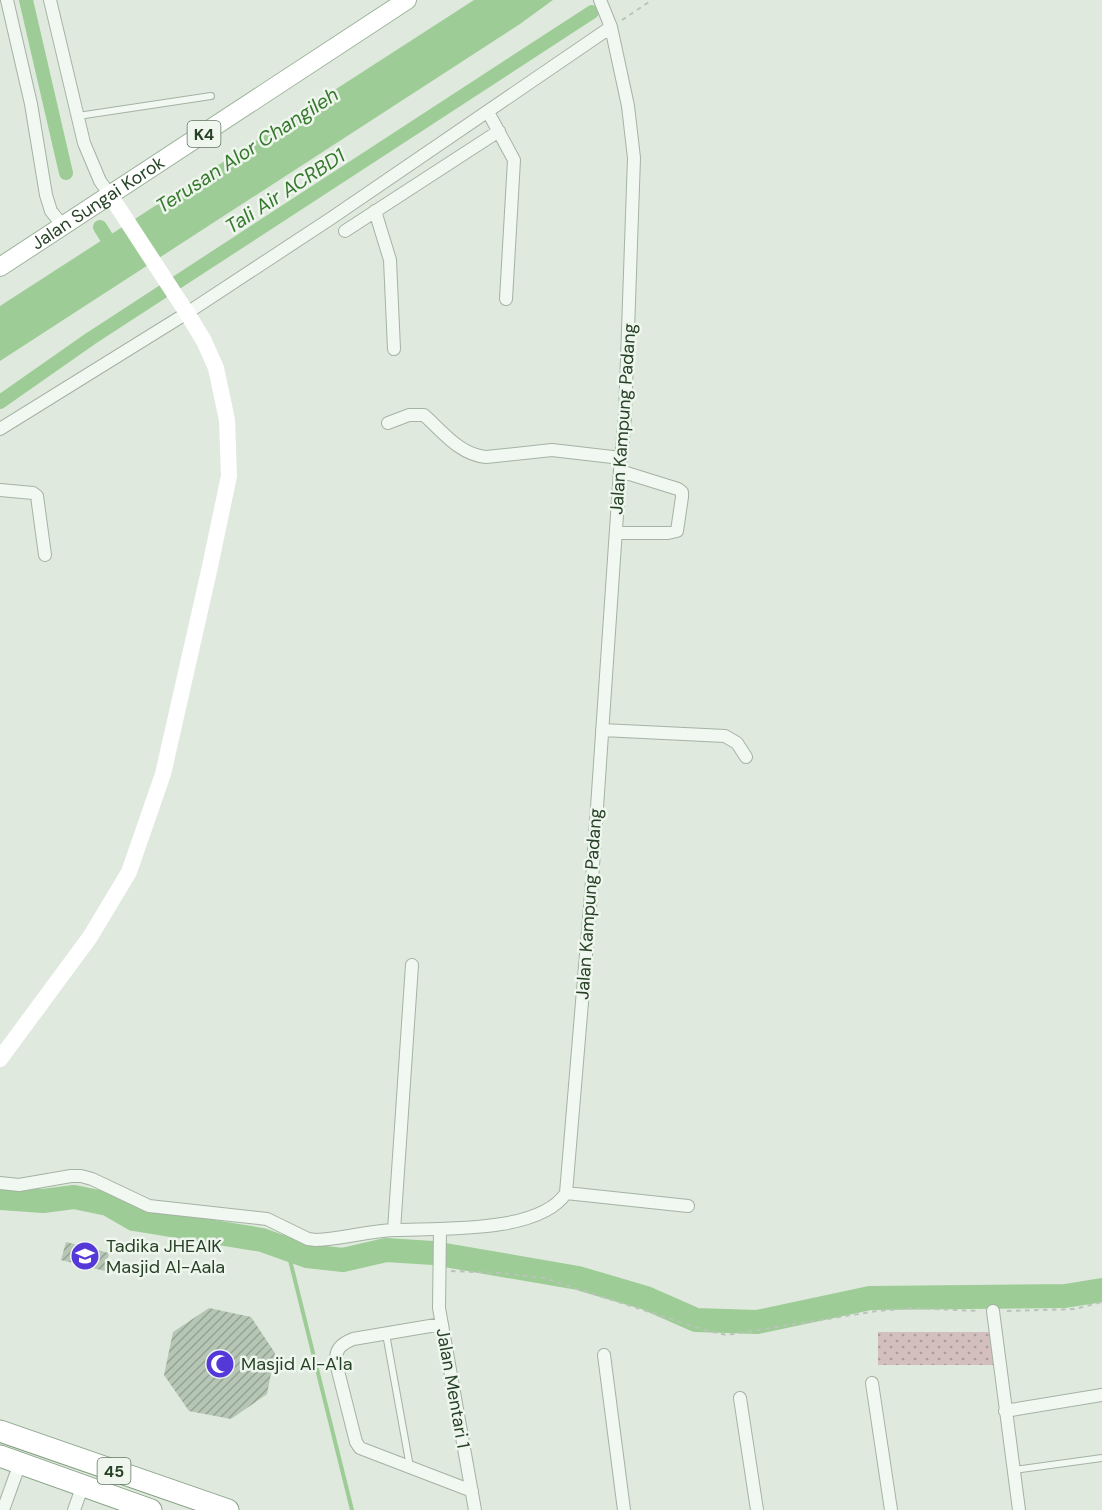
<svg xmlns="http://www.w3.org/2000/svg" width="1102" height="1510" font-family="'DM Sans',sans-serif">
<style>
.park{fill:url(#park-dots)}
.water{fill:#9ecc96}
.lines{fill:none;stroke-linecap:round;stroke-linejoin:round}
.stream{stroke:#9ecc96;stroke-width:4}
.canal{stroke:#9ecc96;stroke-width:14}
.river{stroke:#9ecc96;stroke-width:24}
.building{fill:url(#building-hatch)}
.lane-casing{stroke:#a4b3a3;stroke-width:8}
.street-casing{stroke:#a4b3a3;stroke-width:14}
.primary-casing{stroke:#9eb59c;stroke-width:20}
.highway-casing{stroke:#86a184;stroke-width:23}
.path{stroke:#b8c4b8;stroke-width:2;stroke-dasharray:4.5 4.5;stroke-linecap:butt}
.lane{stroke:#f1f7f1;stroke-width:6}
.street{stroke:#f1f7f1;stroke-width:12}
.secondary{stroke:#fff;stroke-width:16}
.primary{stroke:#fff;stroke-width:18}
.highway{stroke:#fff;stroke-width:21}
.labels{text-anchor:middle;dominant-baseline:central;stroke-width:5;stroke-linejoin:round;paint-order:stroke}
.shield{fill:#eef6ee;stroke:#637762;stroke-width:1.5}
.shield-label{font-size:16px;font-weight:bold;fill:#274126}
.street-label{font-size:18px;fill:#274126;stroke:#eef6ee}
.poi-label{font-size:18px;fill:#274126;stroke:#eef6ee;text-anchor:start}
.water-label{font-size:20px;font-style:italic;fill:#36782d;stroke:#eef6ee}
</style>
<defs>
<pattern id="park-dots" width="8" height="8" patternUnits="userSpaceOnUse" patternTransform="scale(1.5)"><rect width="8" height="8" fill="#d3c0be"/><path d="M2 2h.1M6 6h.1" fill="none" stroke="#ab9e9a" stroke-width="1.8" stroke-linecap="round"/></pattern>
<pattern id="building-hatch" width="6" height="6" patternUnits="userSpaceOnUse" patternTransform="scale(1.5)"><rect width="6" height="6" fill="#b6c6b5"/><path d="M-1 1l2-2M0 6l6-6M5 7l2-2" fill="none" stroke="#94a293"/></pattern>
</defs>
<rect width="100%" height="100%" fill="#dfe9de"/>
<path class="park" d="M878,1332H993V1365H878Z"/>
<path class="water" d="M474,0H553L520,24L0,361V306Z"/>
<g class="lines">
<path class="stream" d="M287,1248L352,1510"/>
<path class="canal" d="M26,0L66,173
M100,227L116,253
M0,402L90,339L592,12"/>
<path class="river" d="M0,1198L43,1201L74,1197L108,1204L134,1219L262,1240L307,1256L343,1260L386,1250L433,1253L578,1278L646,1298L696,1320L757,1322L870,1298L1065,1296L1102,1290"/>
</g>
<path class="building" d="M66,1242L109,1253L105,1271L61,1260Z
M209,1308L251,1317L275,1353L267,1394L231,1419L189,1411L164,1375L173,1332Z"/>
<g class="lines">
<g class="lane-casing">
<path id="lane" d="M78,116L211,96
M386,1334L410,1467
M1014,1470L1102,1458"/>
</g>
<g class="street-casing">
<path id="street" d="M7,0L31,104L46,195L51,211L63,226
M50,0L84,143L100,181L110,195
M488,112L514,160L506,299
M375,211L390,260L394,349
M345,231L499,131
M388,423L409,415H424C442,431 460,455 486,457L552,450L621,458
M0,429L187,313L330,219L611,27
M0,490L33,493L37,496L45,555
M616,533H668L677,531L682,497V492L678,489L620,471
M602,730L725,736L737,743L746,757
M0,1183L19,1185L71,1176H81L92,1179L149,1206L267,1219L308,1239L316,1240C342,1239 368,1231 394,1230C439,1228 539,1234 566,1193L591,895L620,471L625,416L634,158L628,106L611,27L600,0
M566,1193L688,1206
M440,1229L439,1308L475,1510
M394,1230L412,965
M993,1311L1019,1510
M442,1324L353,1339C341,1344 335,1349 336,1363L356,1442L360,1448L472,1491
M604,1355L624,1510
M872,1383L891,1510
M740,1398L757,1510
M1005,1411L1102,1395
M3,1510L20,1463
M74,1510L83,1485"/>
</g>
<g class="primary-casing">
<g id="primary">
<path id="s1" d="M0,267L407,0"/>
</g>
</g>
<g class="highway-casing">
<path id="highway" d="M0,1431L228,1510
M0,1456L151,1510"/>
</g>
<path class="path" d="M622,20L652,0
M451,1271L500,1273L544,1278L705,1330L727,1335L877,1311L912,1308L980,1311
M1007,1311L1075,1309L1102,1302"/>
<use href="#lane" class="lane"/>
<use href="#street" class="street"/>
<path class="secondary" d="M0,1059L90,937L129,872L163,774L209,571L229,476L227,420L216,368L204,341L187,313L110,195"/>
<use href="#primary" class="primary"/>
<use href="#highway" class="highway"/>
</g>
<defs>
<g id="school-disc" transform="scale(1.5)"><circle r="9.5" fill="#5539d8" stroke="#eef6ee"/><path d="M0-5L7-2L0 1L-7-2ZM-4 1L0 2.5L4 1V4Q0 6-4 4Z" fill="#fff"/></g>
<g id="mosque-disc" transform="scale(1.5)"><circle r="9.5" fill="#5539d8" stroke="#eef6ee"/><path d="M3.5-4.9A6 6 0 1 0 3.5 4.9A5 5 0 1 1 3.5-4.9Z" fill="#fff"/></g>
</defs>
<g fill-rule="evenodd">
<use href="#school-disc" x="85" y="1256"/>
<use href="#mosque-disc" x="220" y="1364"/>
</g>
<g class="labels">
<g class="shield">
<rect x="187.5" y="121" width="33" height="26" rx="4.5"/>
<rect x="97.5" y="1458" width="33" height="26" rx="4.5"/>
</g>
<g class="shield-label">
<text x="204" y="134">K4</text>
<text x="114" y="1471">45</text>
</g>
<g class="street-label">
<text stroke="none"><textPath href="#s1" startOffset="117">Jalan Sungai Korok</textPath></text>
<text transform="translate(623 419) rotate(-86)">Jalan Kampung Padang</text>
<text transform="translate(589 904) rotate(-86)">Jalan Kampung Padang</text>
<text transform="translate(453 1388) rotate(80)">Jalan Mentari 1</text>
</g>
<g class="poi-label">
<text x="106" y="1246">Tadika JHEAIK<tspan x="106" dy="21">Masjid Al-Aala</tspan></text>
<text x="241" y="1364">Masjid Al-A'la</text>
</g>
<g class="water-label">
<text transform="translate(247 150) rotate(-33)">Terusan Alor Changileh</text>
<text transform="translate(285 191) rotate(-33)">Tali Air ACRBD1</text>
</g>
</g>
</svg>
